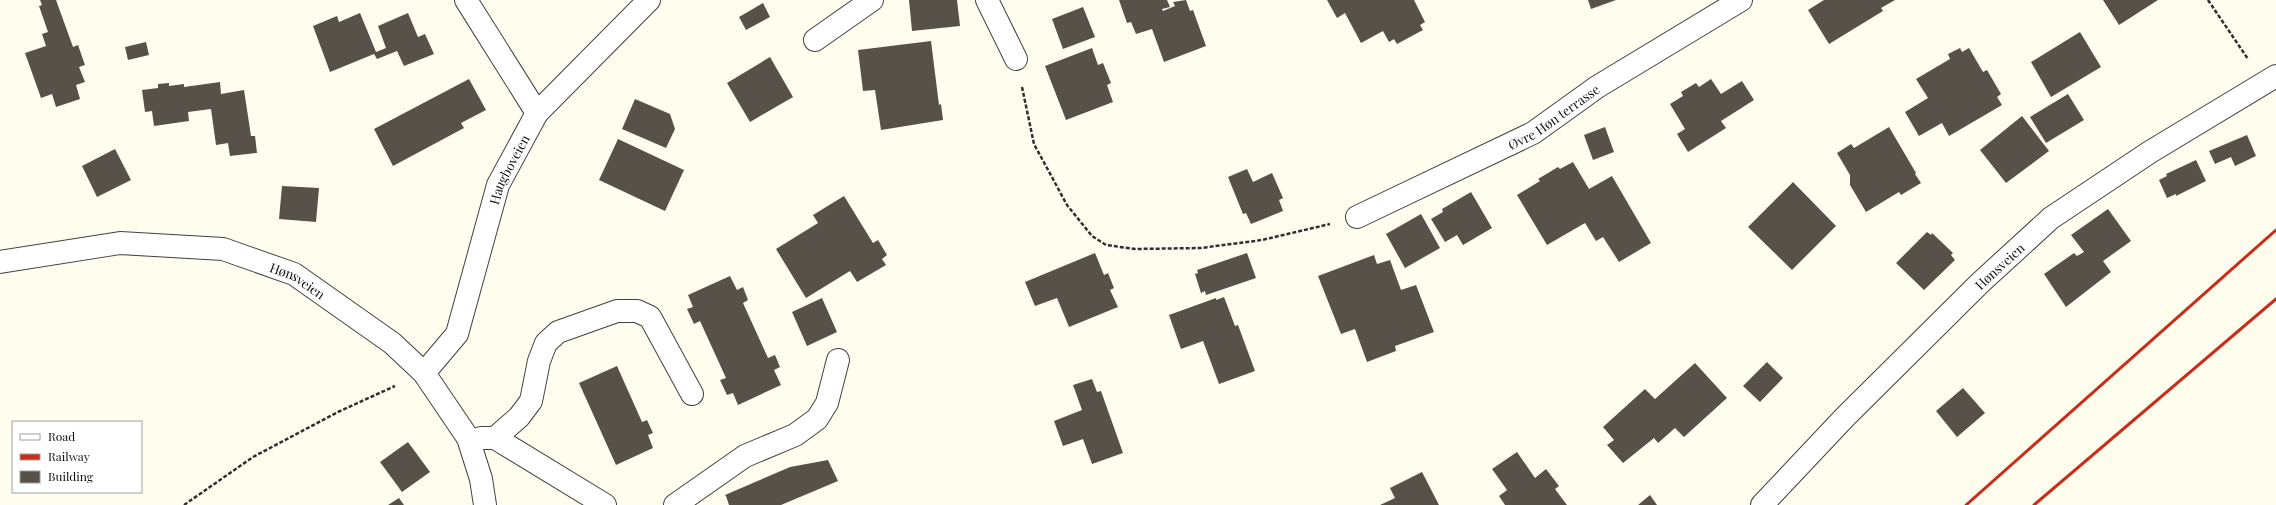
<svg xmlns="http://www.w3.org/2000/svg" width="2276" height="505" font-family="'Playfair Display',serif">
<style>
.building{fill:#575149}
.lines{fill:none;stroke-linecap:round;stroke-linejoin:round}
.minor-casing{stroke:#414141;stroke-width:24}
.path{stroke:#303030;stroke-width:2.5;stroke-dasharray:4 2;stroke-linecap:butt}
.minor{stroke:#fff;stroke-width:22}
.rail{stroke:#c92d1a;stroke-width:3}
.labels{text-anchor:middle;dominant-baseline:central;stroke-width:4;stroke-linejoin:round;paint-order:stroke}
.street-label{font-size:13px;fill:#0e0e0e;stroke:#fff}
</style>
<rect width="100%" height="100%" fill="#fffeee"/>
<path class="building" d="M40,0H56L73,47L78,45L85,65L79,67L85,82L76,85L80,99L56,107L52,94L41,98L25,53L46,46L42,34L48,32L39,6L42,5Z
M909,0H957L960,26L912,31Z
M1119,0H1167L1170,7L1162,9L1163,11L1175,6L1173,2L1186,0L1190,11L1193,10L1206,46L1164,62L1152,29L1136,34L1131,22L1127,23Z
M1327,0H1414L1425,22L1420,25L1423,30L1397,44L1394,39L1389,42L1383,31L1361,43L1345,13L1337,18Z
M1588,0H1616L1591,9Z
M1824,0H1895L1881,8L1883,11L1829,44L1808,10Z
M2103,0H2158L2119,25Z
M763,3L770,17L746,30L739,17Z
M1083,7L1095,37L1063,49L1052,19Z
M360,13L376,52L386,48L378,26L408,13L418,37L425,34L434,54L404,66L397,51L377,59L374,54L330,72L313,26L337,16L339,22Z
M2080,32L2101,67L2051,97L2031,62Z
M931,41L939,105L941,104L943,120L881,130L875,90L863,91L858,50Z
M146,42L149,55L128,60L125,47Z
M1092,48L1098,65L1103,63L1111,83L1107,85L1113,102L1066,120L1045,66Z
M1960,48L1962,52L1969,48L1983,72L1987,70L2001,94L1997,97L2002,105L1949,136L1942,123L1919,136L1905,112L1928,98L1916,79L1950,59L1948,54Z
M770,57L793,97L750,122L727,83Z
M469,79L486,110L461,123L464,128L393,166L374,129Z
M1711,79L1721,94L1742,81L1754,100L1721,121L1726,128L1688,152L1677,134L1685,129L1670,104L1683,96L1681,92L1696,83L1699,87Z
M220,82L221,94L244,90L251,136H255L257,153L230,156L228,143L216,145L211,109L188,112L189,121L154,126L152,111L145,112L142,90L158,88V84L169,83V86L184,84V87Z
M2068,94L2084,120L2046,143L2030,117Z
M635,99L670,114L675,129L666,148L622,129Z
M2022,116L2049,151L2006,183L1980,150Z
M1605,127L1614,152L1593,160L1584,135Z
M1889,127L1916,173L1915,174L1921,183L1901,195L1899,192L1866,212L1850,185V175L1837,153L1851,144L1854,148Z
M2247,135L2256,156L2235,166L2231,157L2215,164L2209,151Z
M618,139L684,170L665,211L599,180Z
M115,149L131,180L97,197L82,166Z
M2196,160L2206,181L2176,196V194L2167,198L2159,180L2167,176L2166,174Z
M1573,162L1589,189L1612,176L1651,243L1619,262L1603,237L1596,241L1585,223L1547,245L1517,195L1540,181L1538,179L1558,167L1560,169Z
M1247,169L1253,182L1272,173L1283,198L1279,200L1283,211L1251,224L1246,213L1243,214L1228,177Z
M1793,182L1836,226L1792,270L1748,227Z
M282,186L319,188L316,222L279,219Z
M1471,192L1492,228L1463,245L1457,235L1445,242L1431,219L1443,212L1442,209Z
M844,196L873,243L878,240L887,255L882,259L886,265L857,282L850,271L806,298L776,249L818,223L813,215Z
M2108,209L2131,241L2103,261L2111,272L2066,307L2044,274L2074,253L2077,256L2084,252L2071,235Z
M1421,214L1440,248L1405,268L1386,234Z
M1927,232L1931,235L1932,233L1953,253L1951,255L1955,260L1924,290L1896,263Z
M1095,253L1104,275L1108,273L1114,288L1110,290L1118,307L1069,327L1057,298L1035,306L1025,282Z
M1247,253L1256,278L1206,295L1205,291L1201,293L1195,274L1198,273L1197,270Z
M1374,255L1377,264L1390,260L1401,290L1416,285L1434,332L1395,346L1396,351L1367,362L1355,329L1341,334L1318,276Z
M730,276L737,290L743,287L748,300L743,303L768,358L775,355L780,367L774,370L781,385L738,405L733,393L727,395L720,380L726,378L700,321L694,324L687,309L693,307L688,295Z
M1224,297L1235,326L1238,325L1255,371L1219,384L1203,341L1181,349L1169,315L1216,298V300Z
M822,298L837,332L807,346L792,312Z
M1767,362L1783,378L1760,402L1743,386Z
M1695,363L1727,398L1684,437L1675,428L1658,443L1654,438L1623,463L1607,445L1614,440L1603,427L1645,389L1655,399Z
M617,366L642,422L647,420L653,433L648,435L653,448L616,465L579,383Z
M1092,379L1097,392L1101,391L1123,453L1092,464L1083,439L1063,446L1054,421L1082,410L1073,385Z
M1963,388L1985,413L1957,437L1936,411Z
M408,442L430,472L402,492L380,462Z
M1517,452L1535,478L1546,469L1559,486L1555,489L1567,505H1505L1499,496L1507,490L1492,469Z
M828,460L838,481L781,505H729L726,496L725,495L790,467Z
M1422,472L1439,505H1380L1395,498L1390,488Z
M1650,495L1657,505H1638Z
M399,498L404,505H388Z"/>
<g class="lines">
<g class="minor-casing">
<g id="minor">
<path d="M466,0L537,113"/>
<path d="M987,0L1016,59"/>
<path d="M815,40L872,0"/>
<path id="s1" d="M1357,217L1533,133L1597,87L1741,0"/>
<path id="s2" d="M0,262L120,243L223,249L294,274L392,343L424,373L468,438L481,479L485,505"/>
<path id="s3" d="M424,373L457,334L498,185L537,113L649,0"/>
<path d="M481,438H495L605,505"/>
<path d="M495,438L519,417L531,401L539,361L546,343L558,332L617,311H637L650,317L692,394"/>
<path d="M675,505L745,456L795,435L817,419L827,403L838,360"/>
<path id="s4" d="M1762,505L1845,417L1980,283L2051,218L2150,152L2276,76"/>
</g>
</g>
<path class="path" d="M2208,0L2248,59
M1022,87L1034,144L1067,205L1092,236L1106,245L1135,249L1201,248L1262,240L1330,224
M184,505L253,457L338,412L395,386"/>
<use href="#minor" class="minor"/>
<path class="rail" d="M1966,505L2276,230
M2034,505L2276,299"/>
</g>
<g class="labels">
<g class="street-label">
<text stroke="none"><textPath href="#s1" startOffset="221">Øvre Høn terrasse</textPath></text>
<text stroke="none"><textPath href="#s3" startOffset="224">Haugboveien</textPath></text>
<text stroke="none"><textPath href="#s4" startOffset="337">Hønsveien</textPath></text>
<text stroke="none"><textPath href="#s2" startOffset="306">Hønsveien</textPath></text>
</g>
</g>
<rect x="12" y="421" width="130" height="72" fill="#ffffff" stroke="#9f9f9f"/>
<rect x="20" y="434" width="20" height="6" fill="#ffffff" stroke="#9f9f9f"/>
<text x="48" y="441" font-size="12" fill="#0e0e0e">Road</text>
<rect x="20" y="454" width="20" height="6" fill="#c92d1a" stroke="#9f9f9f"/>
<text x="48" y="461" font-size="12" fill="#0e0e0e">Railway</text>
<rect x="20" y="471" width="20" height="12" fill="#575149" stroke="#9f9f9f"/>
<text x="48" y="481" font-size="12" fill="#0e0e0e">Building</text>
</svg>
